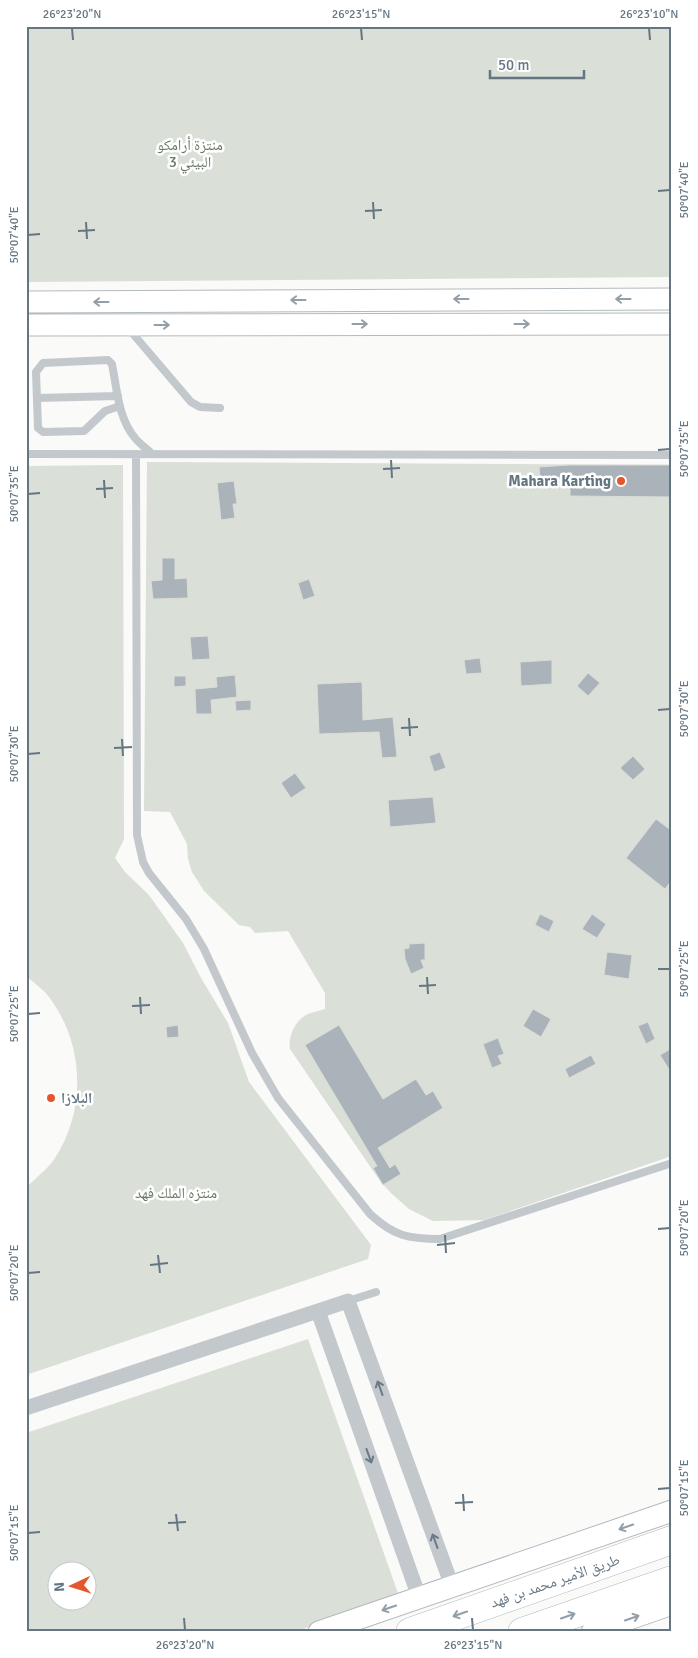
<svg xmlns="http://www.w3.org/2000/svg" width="698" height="1658" font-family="Signika,'Noto Naskh Arabic',sans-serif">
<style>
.green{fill:#dadfd7;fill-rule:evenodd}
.building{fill:#aab3b9;stroke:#dcdcda}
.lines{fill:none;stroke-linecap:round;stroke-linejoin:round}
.secondary-casing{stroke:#b3babf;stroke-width:23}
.highway-casing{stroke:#b4b9bd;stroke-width:29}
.lane{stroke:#c3c8cc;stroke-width:8}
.street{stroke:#c3c8cc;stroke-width:15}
.secondary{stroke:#fff;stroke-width:21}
.highway{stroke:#fff;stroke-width:28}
.oneway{stroke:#939fa8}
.oneway2{stroke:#6a7a87}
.ticks{fill:none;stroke:#657683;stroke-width:2}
.poi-dot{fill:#e4572e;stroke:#fff;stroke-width:2}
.labels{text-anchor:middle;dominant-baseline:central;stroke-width:5;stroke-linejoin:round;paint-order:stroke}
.park-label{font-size:15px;fill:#687a64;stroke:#fff}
.poi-label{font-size:15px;font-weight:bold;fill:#657683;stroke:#fff;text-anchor:end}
.street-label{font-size:15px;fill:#657683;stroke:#fff}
.neatline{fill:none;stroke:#657683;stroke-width:2}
.ticks-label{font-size:12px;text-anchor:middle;fill:#657683}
</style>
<rect width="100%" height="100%" fill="#fafaf8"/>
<path class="green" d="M26,26H672V277L26,282Z
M147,462L672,465V1156L484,1220L433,1221L409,1209L391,1193L380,1181L290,1049C288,1036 295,1020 308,1014C313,1012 319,1011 325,1009V993L288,931L255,933L250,927L239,925L204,891L192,872L188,859L187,844L170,812L144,811Z
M123,465L124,839L115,858L125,872L149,895L183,943L201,978L228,1023L249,1082L371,1245L368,1259L26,1375V1188C35,1178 48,1169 55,1158C87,1109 84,1043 49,997C43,989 34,983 26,976V466Z
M308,1339L399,1596L295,1632H26V1433ZM58,1570H88V1600H58Z"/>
<path class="building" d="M569,465H672V497L570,496V477L540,478L539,467Z
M234,481L237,504H233L235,518L221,520L217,483Z
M162,558H175V579L187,578L188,598L153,599L151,581L162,580Z
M309,579L315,596L303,600L298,583Z
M208,636L210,659L192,660L190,637Z
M480,658L482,673L466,674L464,660Z
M552,660V684L521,686L520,662Z
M588,673L600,683L588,696L577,686Z
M235,675L237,697L211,700L212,714H196L195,689L217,687L216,677Z
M174,676H186V686L174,687Z
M362,682L363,720L393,717L397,757L382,758L379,732L319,734L317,684Z
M251,700V710L236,711L235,701Z
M440,752L446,768L434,772L429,756Z
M633,756L645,769L633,780L620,768Z
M295,773L306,788L291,798L281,783Z
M433,797L436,823L390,827L388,800Z
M656,819L672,831V880L665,889L626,858Z
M540,914L554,921L549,932L535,925Z
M592,914L606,924L597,938L582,929Z
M425,943V960H421L424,968L411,974L405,959L404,949L409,948V944Z
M607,952L632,955L629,979L604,975Z
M533,1009L551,1019L541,1037L523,1026Z
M648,1022L655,1039L646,1044L638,1026Z
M178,1025L179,1037L167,1038L166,1027Z
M339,1025L383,1099L416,1079L426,1095L433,1091L443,1108L378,1148L390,1168L395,1164L401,1174L383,1185L373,1168L377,1166L305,1045Z
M498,1038L504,1054L498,1056L502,1064L492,1068L483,1044Z
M672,1048V1074L660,1055Z
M591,1055L596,1064L569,1078L565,1069Z"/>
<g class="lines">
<g class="secondary-casing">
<path id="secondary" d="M26,302L672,299
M26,325L672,324
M319,1632L672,1511
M592,1632L672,1604"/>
</g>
<g class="highway-casing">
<path id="highway" d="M410,1632L672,1540
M522,1632L672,1580"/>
</g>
<path class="lane" d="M128,328L191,402L200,407L220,408
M37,398L118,396
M120,406L105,411L84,431L43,432L38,428L36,372L43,363L108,360L112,364C117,389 118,418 135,438C140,444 147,449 152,454
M26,454L672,455
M136,454L137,835L143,862L149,873L186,919L204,949L252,1053L278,1098L370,1214C394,1236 408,1239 440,1239L672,1163
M348,1301L376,1292"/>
<path class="street" d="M318,1311L419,1597
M26,1408L348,1301L452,1586"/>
<use href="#secondary" class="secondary"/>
<use href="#highway" class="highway"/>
</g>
<defs><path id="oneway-shaft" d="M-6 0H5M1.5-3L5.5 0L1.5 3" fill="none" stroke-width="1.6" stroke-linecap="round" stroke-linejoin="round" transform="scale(1.25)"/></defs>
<g class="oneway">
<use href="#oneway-shaft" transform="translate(461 299) rotate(180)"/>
<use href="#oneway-shaft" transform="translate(623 299) rotate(180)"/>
<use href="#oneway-shaft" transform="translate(298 300) rotate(180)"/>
<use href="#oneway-shaft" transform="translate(101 302) rotate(180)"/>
<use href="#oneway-shaft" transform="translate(360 324)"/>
<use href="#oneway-shaft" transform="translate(522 324)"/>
<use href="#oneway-shaft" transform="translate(162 325)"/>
<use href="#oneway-shaft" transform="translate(626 1527) rotate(161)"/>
<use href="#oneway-shaft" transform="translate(389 1608) rotate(161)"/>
<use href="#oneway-shaft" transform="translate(460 1614) rotate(161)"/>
<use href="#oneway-shaft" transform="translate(568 1616) rotate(-19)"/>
<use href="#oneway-shaft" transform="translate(632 1618) rotate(-19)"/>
</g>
<g class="oneway2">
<use href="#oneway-shaft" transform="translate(380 1388) rotate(-110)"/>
<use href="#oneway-shaft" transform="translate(369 1456) rotate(70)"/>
<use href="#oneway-shaft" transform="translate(435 1541) rotate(-110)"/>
</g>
<path class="ticks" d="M72,28L73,40M361,28L362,40M649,28L650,40M658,191L670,190M373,202L374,219M365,211L382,210M86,222L87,239M78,231L95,230M28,235L40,234M658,450L670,449M391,460L392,478M383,469L400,468M104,480L105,498M96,489L113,488M28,494L40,493M658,710L670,709M409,718L410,736M401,728L418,727M122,739L123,756M114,748L132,747M28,754L40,753M658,969H670M427,977L428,994M419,986L436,985M140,997L141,1014M132,1006L150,1005M28,1014L40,1013M658,1229L670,1228M445,1235L446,1253M437,1245L455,1243M158,1255L160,1273M150,1265L168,1263M28,1273L40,1272M658,1489L670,1488M463,1494L464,1511M455,1503L473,1502M176,1514L178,1531M168,1523L186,1522M28,1533L40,1532M184,1618L185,1630M472,1618L473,1630"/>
<g class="poi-dot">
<circle cx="621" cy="481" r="5"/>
<circle cx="51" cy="1098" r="5"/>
</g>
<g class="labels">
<g class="park-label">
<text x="190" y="145">منتزة أرامكو<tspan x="190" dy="17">البيئي 3</tspan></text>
<text x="176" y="1193">منتزه الملك فهد</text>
</g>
<g class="poi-label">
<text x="611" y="481">Mahara Karting</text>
<text x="61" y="1098" text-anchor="start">البلازا</text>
</g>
<g class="street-label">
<text transform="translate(555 1581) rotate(-19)">طريق الأمير محمد بن فهد</text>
</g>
</g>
<rect width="698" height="1658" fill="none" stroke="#ffffff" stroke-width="55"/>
<g transform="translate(72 1586) rotate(266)"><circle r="24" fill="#ffffff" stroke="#c1c8cd"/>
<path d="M0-4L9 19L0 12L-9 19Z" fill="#e4572e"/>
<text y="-8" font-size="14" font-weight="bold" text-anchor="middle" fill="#657683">N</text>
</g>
<path d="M490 70v8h94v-8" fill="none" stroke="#657683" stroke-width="2.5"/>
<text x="498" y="70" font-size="15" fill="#657683" stroke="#ffffff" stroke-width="4" paint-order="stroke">50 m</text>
<rect x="28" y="28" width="642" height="1602" class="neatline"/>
<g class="ticks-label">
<text x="72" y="18">26°23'20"N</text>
<text x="361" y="18">26°23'15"N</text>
<text x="649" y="18">26°23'10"N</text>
<text transform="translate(684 190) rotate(-90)" y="4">50°07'40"E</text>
<text transform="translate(14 235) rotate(-90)" y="4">50°07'40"E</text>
<text transform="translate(684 449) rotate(-90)" y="4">50°07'35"E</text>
<text transform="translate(14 494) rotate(-90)" y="4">50°07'35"E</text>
<text transform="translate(684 709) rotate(-90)" y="4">50°07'30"E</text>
<text transform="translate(14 754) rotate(-90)" y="4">50°07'30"E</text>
<text transform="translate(684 969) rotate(-90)" y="4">50°07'25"E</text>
<text transform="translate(14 1014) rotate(-90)" y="4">50°07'25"E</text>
<text transform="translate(684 1228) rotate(-90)" y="4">50°07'20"E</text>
<text transform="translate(14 1273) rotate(-90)" y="4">50°07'20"E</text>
<text transform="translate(684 1488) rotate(-90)" y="4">50°07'15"E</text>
<text transform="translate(14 1533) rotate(-90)" y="4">50°07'15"E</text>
<text x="185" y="1649">26°23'20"N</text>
<text x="473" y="1649">26°23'15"N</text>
</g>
</svg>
